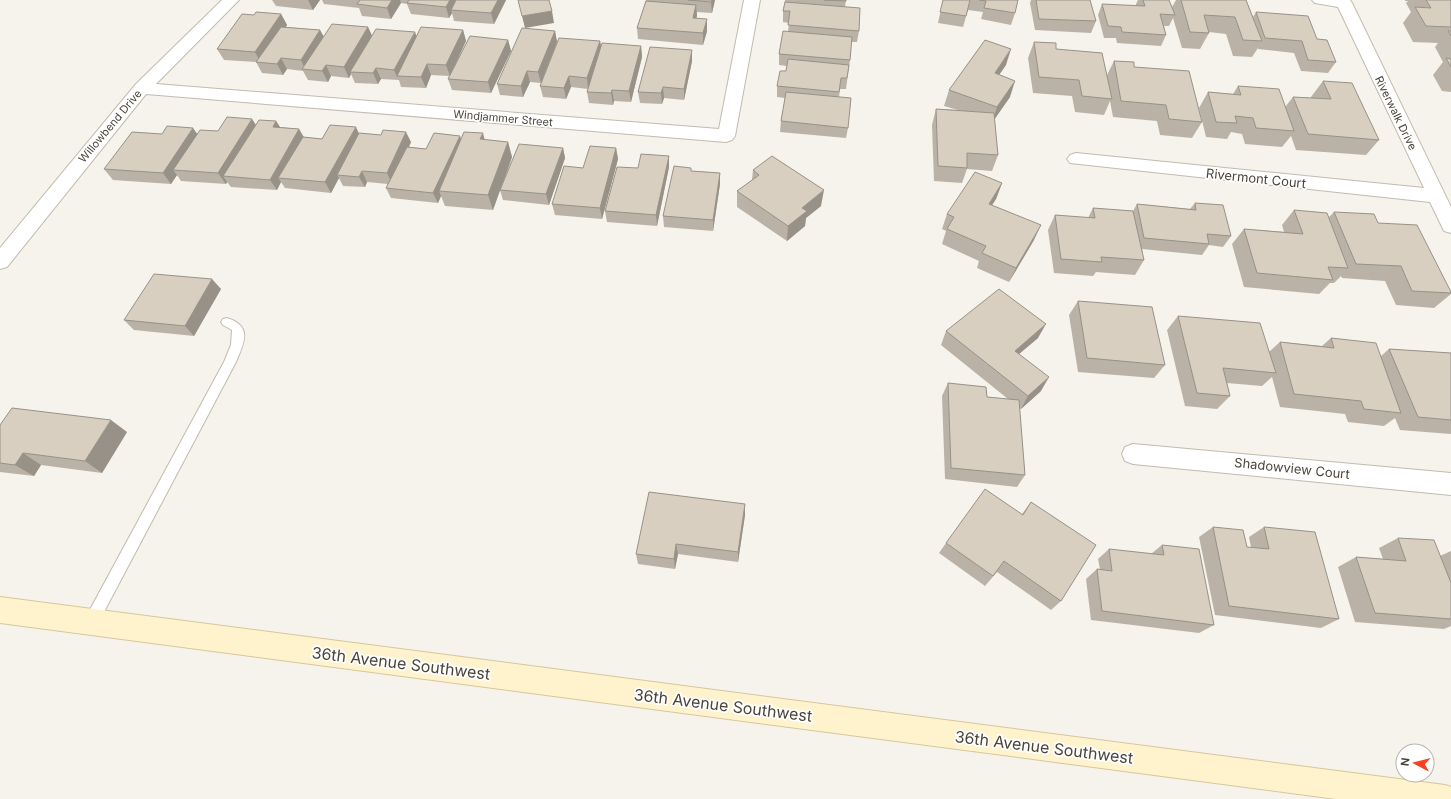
<svg xmlns="http://www.w3.org/2000/svg" width="1451" height="799" font-family="Inter,sans-serif">
<style>
.lines{fill:none;stroke-linecap:round;stroke-linejoin:round}
.service-casing{stroke:#c2bbae;stroke-width:2}
.minor-casing{stroke:#c2bbae;stroke-width:2}
.secondary-casing{stroke:#d6c79b;stroke-width:2}
.service{fill:#fff;fill-rule:evenodd}
.minor{fill:#fff;fill-rule:evenodd}
.secondary{fill:#fff3cd;fill-rule:evenodd}
.wall{fill:#bab2a6}
.shaded-wall{fill:#979187}
.building{fill:#d8cfc1;stroke:#979187}
.labels{text-anchor:middle;dominant-baseline:central;stroke-width:3.5;stroke-linejoin:round;paint-order:stroke}
.far-street-label{font-size:11px;fill:#4b4439;stroke:#fff}
.street-label{font-size:13px;fill:#4b4439;stroke:#fff}
.near-street-label{font-size:16px;fill:#4b4439;stroke:#fff}
</style>
<rect width="100%" height="100%" fill="#f6f3ec"/>
<g class="lines">
<g class="service-casing">
<path id="service" d="M227,318C253,326 244,343 236,362L96,627L91,629L86,627L84,622L86,617L224,362L231,345L232,330L223,325L221,322L223,319Z"/>
</g>
<g class="minor-casing">
<path id="minor" d="M222,0H239L156,84L719,129L744,0H760L735,136L732,140L726,142L146,94L7,267L0,269V248L136,84Z
M1312,0H1350L1352,3L1451,207V233L1444,231L1430,202L1070,163L1067,159L1070,155L1076,153L1424,188L1338,7L1315,3Z
M1133,444L1451,473V495L1133,464L1125,461L1122,454L1125,447Z"/>
</g>
<g class="secondary-casing">
<path id="secondary" d="M0,597L1445,785L1451,787V799H1336L0,623Z"/>
</g>
<use href="#service" class="service"/>
<use href="#minor" class="minor"/>
<use href="#secondary" class="secondary"/>
</g>
<path class="wall" d="M272,0H320L313,10L276,6Z
M322,0H506L494,24L454,21L452,13L449,18L411,14L407,4L401,3L391,19L362,16L359,8L324,4Z
M646,0H715L712,13L697,12L696,19H707V31L703,45L638,39L637,28Z
M785,0H846L845,7L859,31L857,42H851L850,60L846,89H840L839,97L848,128L846,138L780,132L781,121L785,98L777,97V86L786,71L787,66L779,65V54L788,32L789,23L783,22V11Z
M943,0H1018L1015,13L1011,25L981,19L983,12L968,10L963,27L938,23Z
M1031,0H1090L1096,21L1091,33L1035,30L1030,3Z
M1138,0H1169L1172,7L1176,0H1246L1253,17L1256,12L1317,39L1336,62L1328,73L1301,71L1294,53L1258,49V48L1252,57L1233,56L1226,34L1209,32V33L1200,49L1182,48L1173,18L1169,26H1164L1166,35L1161,46L1117,43L1116,38H1104L1098,15L1102,4L1136,6V4Z
M1405,0H1451V92L1442,91L1433,75L1443,62L1435,47L1438,43L1413,42L1403,23L1411,12L1406,3L1408,1H1405Z
M281,14L287,25L286,27L320,30L324,37L368,27L372,36L416,37L463,30L466,41L455,64L508,40L511,51L491,93L452,90L448,79L449,76L431,75L426,88L401,87L399,80L381,79L378,84L355,83L351,74L349,78L331,76L328,82L308,80L303,71L287,69L283,75L262,73L256,62L224,60L217,49L254,15Z
M555,31L557,42L541,83L530,82L523,97L500,95L497,84Z
M600,41L601,46H641L642,57L631,102L614,101L613,105L589,103L587,92L588,89L571,87L566,99L543,97L540,86Z
M1034,42L1056,49L1107,75L1114,61L1134,67L1202,122L1192,138L1160,135L1157,121L1113,117L1110,101L1104,115L1075,112L1072,96L1033,93L1028,58Z
M692,61L684,100L664,98L662,104L640,103L638,92Z
M1006,65L999,75L1010,97L994,119L998,155L992,171L967,169L962,183L934,181L932,125L936,109L958,110L944,106L949,90Z
M1323,81L1379,140L1366,155L1296,150L1291,136L1282,147L1245,144L1242,134L1231,132L1227,139L1206,137L1199,108L1208,92L1233,94L1238,86L1285,107L1293,97L1311,98V97Z
M252,119L256,125L276,121L280,127L299,129L304,137L322,139L359,133L411,142L409,147L426,149L461,138L508,142L512,157L503,184L563,148L565,158L549,205L503,200L500,190L493,210L445,206L441,196L438,203L391,198L386,188L388,184L367,182L365,187L343,186L339,178L331,193L285,188L281,182L277,190L231,187L227,182L226,184L181,181L177,175L171,184L113,180L104,169L162,134H197L218,131Z
M616,148L618,159L602,219L555,215L552,204L583,168Z
M669,156V167L657,226L607,222L605,211Z
M753,170L821,206L806,218L805,226L787,241L737,207V191L752,180Z
M691,171L720,173V184L713,231L664,227L663,216Z
M1002,183L996,199L992,205L1034,240L1009,282L977,268L979,261L942,244L946,231L942,229L947,214Z
M1195,203L1231,236L1223,247L1209,245L1202,255L1142,249L1144,260L1135,275L1096,272L1093,276L1054,273L1048,230L1055,215L1088,218L1093,208L1133,211L1137,204L1190,209Z
M1294,210L1328,218L1334,212L1378,223L1451,292V294L1434,308L1396,305L1385,281L1342,278L1341,276L1334,283H1330L1319,294L1244,287L1232,244L1244,229L1284,232L1282,225Z
M221,289L194,336L134,330L124,320Z
M1078,301L1165,365L1154,378L1078,372L1069,315Z
M1178,316L1269,352L1280,342L1322,346L1331,338L1381,356L1389,349L1451,353V434L1400,430L1395,418L1384,426L1348,422L1345,414L1280,407L1272,377L1262,386L1227,383L1230,396L1217,409L1185,406L1167,330Z
M946,331L1038,338L1019,354L1041,391L1021,409L1019,408L1025,475L1017,487L945,479L942,396L948,383L987,397L1008,399L941,345Z
M0,425L127,432L102,473L41,465L34,476L0,472Z
M1031,502L1061,601L1051,610L997,572L985,586L939,553L946,543L1022,514Z
M745,504V515L738,562L678,554L675,569L638,564L636,554Z
M1213,527L1247,547H1251L1249,537L1264,527L1339,619L1321,628L1215,615L1199,537Z
M1398,538L1445,568L1440,556L1451,551V626L1444,629L1355,622L1338,567L1356,557L1383,559L1379,548Z
M1162,545L1214,625L1199,633L1091,620L1086,579L1097,569H1100L1098,559L1109,549L1151,554Z"/>
<path class="shaded-wall" d="M308,0H320L313,10Z
M392,0H400L401,3L391,19L387,8Z
M450,0H459L451,10L452,13L449,18L446,7Z
M498,0H506L494,24L491,13Z
M712,0H715L712,13L711,2Z
M696,5L697,16L693,29V18Z
M552,11L554,23L525,28L522,16Z
M281,14L287,25L261,63L255,52Z
M707,19V31L703,45V33Z
M368,27L373,38L350,72L351,74L349,78L344,67Z
M320,30L326,41L305,69L301,60Z
M463,30L466,41L450,76L446,65Z
M555,31L557,42L541,83L538,72Z
M415,32L419,43L397,76L399,81L394,70Z
M508,40L511,51L491,93L488,82Z
M600,41L602,52L588,89L587,78Z
M641,46L642,57L631,102L629,91Z
M1011,49L1006,65L989,89L995,73Z
M692,50V61L684,100V89Z
M281,58L287,69L283,75L277,64Z
M427,64L431,75L426,88L421,77Z
M326,65L331,76L328,82L322,71Z
M376,68L381,79L378,84L373,73Z
M527,71L530,82L523,97L521,86Z
M569,76L571,87L566,99L564,88Z
M1015,81L1010,97L992,123L997,107Z
M663,87L664,98L662,104L661,93Z
M612,90L614,101L613,105L611,93Z
M252,119L259,130L223,176L227,182L226,184L218,173Z
M276,121L283,132L273,127Z
M356,127L361,138L337,175L339,178L331,193L325,182Z
M193,128L201,139L173,170L177,175L171,184L163,173Z
M299,129L305,140L278,178L281,182L277,190L270,180Z
M406,132L411,142L392,184L387,173Z
M483,133L487,149L480,139Z
M460,136L464,147L439,191L441,196L438,203L433,193Z
M508,142L512,157L493,210L488,195Z
M563,148L565,158L549,205L546,194Z
M616,148L618,159L602,219L600,208Z
M669,156V167L657,226L656,215Z
M362,171L367,182L365,187L359,177Z
M720,173V184L713,231V220Z
M1002,183L996,199L983,219L989,204Z
M824,190L821,206L806,218L805,226L787,241L788,226L802,208Z
M1041,225L1034,240L1009,282L1016,268Z
M212,279L221,289L194,336L185,326Z
M1046,324L1038,338L1007,364L1015,351Z
M1049,377L1041,391L1021,409L1028,396Z
M111,420L127,432L102,473L85,461Z
M23,453L41,465L34,476L15,465Z
M745,504V515L738,562V552Z
M676,544L678,554L675,569L674,559Z"/>
<path class="building" d="M360,0H392L387,8L357,4Z
M409,0H450L446,7L407,3Z
M456,0H498L491,13L451,10Z
M518,0H549L552,11L522,16Z
M688,0H712L711,2Z
M824,0H846V1Z
M943,0H970L966,16L940,12Z
M979,0H1018L1015,13L984,8L986,1Z
M1036,0H1090L1096,21L1039,19Z
M1143,0H1169L1175,15L1160,14L1166,35L1122,32L1121,27L1108,26L1102,4L1145,6Z
M1181,0H1246L1262,41L1243,40L1235,17L1204,15L1209,33L1190,32Z
M1426,0H1451V27L1426,26L1415,7L1431,8Z
M646,1L696,5L693,18L707,19L703,33L637,28Z
M785,2L860,8L859,31L788,25L790,11H783Z
M256,12L281,14L255,52L217,49L242,14L254,15Z
M1256,12L1308,16L1317,39L1327,40L1336,62L1308,60L1302,41L1265,38Z
M332,24L368,27L344,67L326,65L322,71L302,69Z
M281,27L320,30L301,60L281,58L277,64L256,62Z
M421,27L463,30L446,65L427,64L421,77L397,76Z
M522,28L555,31L538,72L527,71L521,86L497,84Z
M376,29L415,32L394,70L376,68L373,73L350,72Z
M783,31L852,37L850,60L779,54Z
M1448,31H1451V36Z
M470,36L508,40L488,82L448,79Z
M559,38L600,41L587,78L569,76L564,88L540,86Z
M985,40L1011,49L995,73L1015,81L997,107L949,90Z
M1034,42L1056,43V49L1102,53L1112,99L1082,96L1079,80L1039,77Z
M602,43L641,46L629,91L612,90L611,93L587,92Z
M650,47L692,50L684,89L663,87L661,93L638,92Z
M1446,58L1451,59V67Z
M788,59L849,65L847,78H841L839,92L777,86L780,71H786Z
M1114,61L1134,62V67L1189,71L1202,122L1169,119L1166,105L1121,101Z
M1323,81L1352,83L1379,140L1308,134L1293,97L1331,99Z
M1238,86L1279,89L1294,131L1256,128L1253,118L1235,116L1237,123L1216,122L1208,92L1241,95Z
M786,92L851,98L848,128L781,121Z
M936,109L994,113L998,155L967,153V168L938,166Z
M227,117L252,119L218,173L173,170L200,130L218,131Z
M259,120L276,121L273,127L299,129L270,180L223,176Z
M330,125L356,127L325,182L278,178L303,137L322,139Z
M167,126L193,128L163,173L104,169L132,132L162,134Z
M383,130L406,132L387,173L362,171L359,177L337,175L359,133L381,135Z
M464,132L483,133L480,139L508,142L488,195L439,191Z
M434,133L460,136L433,193L386,188L407,147L426,149Z
M519,144L563,148L546,194L500,190Z
M590,146L616,148L600,208L552,204L564,166L583,168Z
M641,154L669,156L656,215L605,211L617,167L638,168Z
M772,156L824,190L802,208L807,211L788,226L737,191L759,175L753,170Z
M674,166L691,168V171L720,173L713,220L663,216Z
M975,172L1002,183L989,204L1041,225L1016,268L982,253L986,246L947,229L954,217L947,214Z
M1195,203L1223,205L1231,236L1207,234L1209,244L1144,238L1137,204L1196,210Z
M1093,208L1133,211L1144,260L1101,257L1102,262L1061,259L1055,215L1095,218Z
M1294,210L1327,213L1348,268L1328,267L1333,280L1257,273L1244,229L1303,234Z
M1334,212L1374,214L1378,223L1417,225L1451,292V293L1412,291L1401,266L1356,264Z
M154,274L212,279L185,326L124,320Z
M999,289L1046,324L1015,351L1049,377L1028,396L946,331Z
M1078,301L1152,307L1165,365L1087,358Z
M1178,316L1260,323L1276,373L1223,368L1230,396L1197,393Z
M1331,338L1376,343L1401,413L1364,409L1361,401L1294,394L1280,342L1334,348Z
M1389,349L1451,353V420L1418,417Z
M948,383L986,387L987,397L1019,400L1025,475L951,468Z
M12,408L111,420L85,461L23,453L15,465L0,463V425Z
M985,489L1023,515L1031,502L1096,545L1061,601L1004,561L993,576L946,543Z
M649,492L745,504L738,552L676,544L674,559L636,554Z
M1213,527L1243,530L1247,547L1269,549L1264,527L1315,532L1339,619L1229,606Z
M1398,538L1434,540L1451,583V619L1375,613L1356,557L1406,561Z
M1162,545L1199,549L1214,625L1102,611L1097,569L1112,571L1109,549L1164,555Z"/>
<g class="labels">
<g class="far-street-label">
<text transform="translate(1396 113) rotate(64)">Riverwalk Drive</text>
<text transform="translate(503 118) rotate(5)">Windjammer Street</text>
<text transform="translate(110 126) rotate(-50)">Willowbend Drive</text>
</g>
<g class="street-label">
<text transform="translate(1256 178) rotate(6)">Rivermont Court</text>
<text transform="translate(1292 468) rotate(6)">Shadowview Court</text>
</g>
<g class="near-street-label">
<text transform="translate(401 663) rotate(7)">36th Avenue Southwest</text>
<text transform="translate(723 705) rotate(7)">36th Avenue Southwest</text>
<text transform="translate(1044 747) rotate(7)">36th Avenue Southwest</text>
</g>
</g>
<g transform="translate(1415 763) rotate(277)"><circle r="19" fill="#ffffff" stroke="#b7b4b0"/>
<path d="M0-3L7 15L0 10L-7 15Z" fill="#fc3f1d"/>
<text y="-6" font-size="11" font-weight="bold" text-anchor="middle" fill="#4b4439">N</text>
</g>
</svg>
